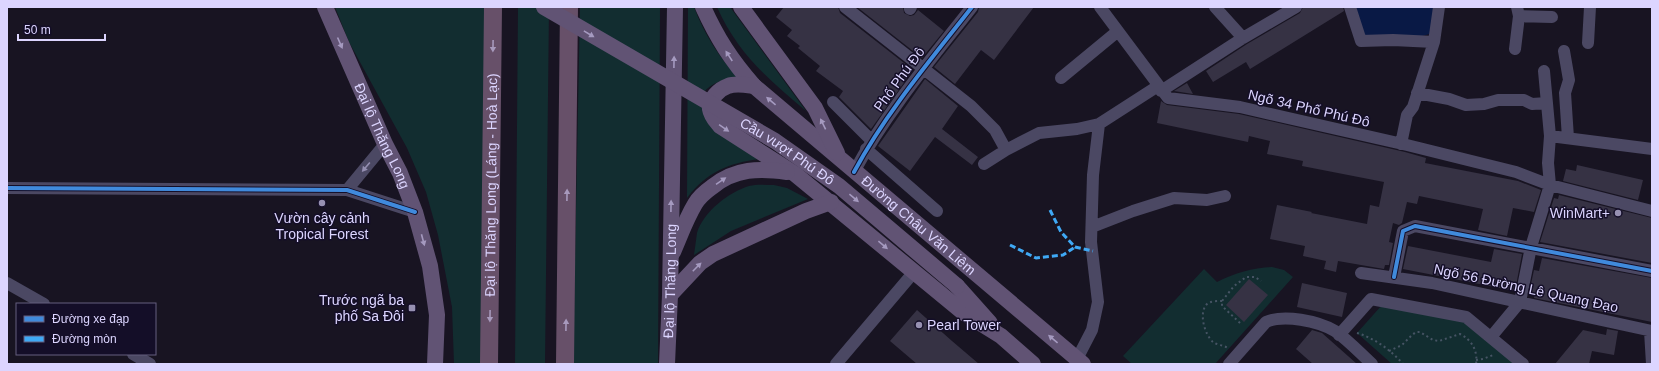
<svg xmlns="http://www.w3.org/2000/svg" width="1659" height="371" font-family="Arial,sans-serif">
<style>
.green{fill:#122d30}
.water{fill:#091945}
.building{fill:#363244}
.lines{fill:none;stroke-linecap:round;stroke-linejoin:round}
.path{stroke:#465464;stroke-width:2;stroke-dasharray:2 3;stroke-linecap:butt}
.minor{stroke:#4b4863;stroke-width:12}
.major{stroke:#615374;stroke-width:16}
.highway{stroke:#675069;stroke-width:18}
.major-bridge{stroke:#615374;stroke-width:16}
.quiet{stroke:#3fa9f5;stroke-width:3;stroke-dasharray:6 3;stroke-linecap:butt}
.cycleway-casing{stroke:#140e28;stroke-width:6}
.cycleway{stroke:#408adc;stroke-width:4}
.oneway{fill:#a59ac0}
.oneway2{fill:#a799bc}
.oneway3{fill:#948eb1}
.poi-dot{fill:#9791b2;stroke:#140e28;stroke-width:1.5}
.labels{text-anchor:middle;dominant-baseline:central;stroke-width:3;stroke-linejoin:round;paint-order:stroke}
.street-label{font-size:14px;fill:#dcd5ff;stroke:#140e28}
.poi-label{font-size:14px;fill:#dcd5ff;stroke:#140e28;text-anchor:end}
</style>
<rect width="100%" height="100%" fill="#181422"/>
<path class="green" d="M335,7H488L482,364H454L452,307L438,235L426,192L407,148L349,42Z
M518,7H549L545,364H515Z
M580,7H660L658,364H573Z
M688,7H694C704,34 719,57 738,78C724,79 712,82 703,93L760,159C728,163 707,172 687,198Z
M717,7H730L806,111C768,79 738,54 717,7Z
M774,185L787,188L808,199L731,231L694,255C695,248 696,240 697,233C703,212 729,192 749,186C757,184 766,185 774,185Z
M1272,267L1284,270L1293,277L1215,364H1132L1123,356L1204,269L1217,282C1235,273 1252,268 1272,267Z
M1382,305L1466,321L1517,364H1392L1357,333Z"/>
<path class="water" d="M1354,7H1437L1433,33L1422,36H1363Z"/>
<path class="building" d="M784,7H838L840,13L913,70L871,129L839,97L843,91L816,71L820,66L798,48L800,46L787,36L792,30L776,17Z
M857,7H903L904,13L910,16L914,15L918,10L944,31L922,58Z
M979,7H1034L994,60L981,50L955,84L934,67L978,12Z
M1303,7H1343L1344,11L1250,69L1246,62L1213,82L1206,71L1247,44L1300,13Z
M925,79L958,106L942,129L978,157L972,165L935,137L910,171L878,146Z
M1187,83L1193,94L1174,91Z
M1161,101L1167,105L1239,114L1405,152L1426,158L1425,163L1518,181L1541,190L1534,212L1513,208L1507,236L1478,230L1483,209L1419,196L1417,204L1407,202L1402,223L1399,225L1393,223L1389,242L1393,243L1389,265H1385L1384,269L1338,261L1336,272L1324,269L1326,261L1303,256L1305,246L1270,239L1277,205L1312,212L1311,213L1367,224L1370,205L1379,207L1384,182L1302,166L1303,161L1267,154L1270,141L1249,136L1248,142L1157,123Z
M1577,165L1643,180L1638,200L1563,181L1566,169L1576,171Z
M1559,195L1652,218V263L1540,242L1554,198L1558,199Z
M1408,246L1491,262L1494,249L1522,254L1515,291L1403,269Z
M1542,258L1652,278V322L1534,298L1535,294L1529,293L1534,270L1539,271Z
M1249,279L1268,295L1244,322L1226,305Z
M1302,283L1347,293L1342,317L1297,307Z
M917,310L952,341L979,364H917L890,341Z
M1607,329L1618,331L1614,355L1592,351L1589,364H1555L1583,330L1606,335Z
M1312,330L1322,333L1357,364H1313L1296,349Z"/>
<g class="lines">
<path class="path" d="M1222,301C1217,301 1210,301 1207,304C1198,313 1205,335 1213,342C1217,345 1223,345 1228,348
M1240,323L1222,306V301L1234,286L1246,277H1255L1261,281
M1357,333C1374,338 1391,350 1403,364
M1389,351L1402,345L1412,335L1416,332H1420L1433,340L1439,341L1460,334C1472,340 1478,351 1476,364
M1476,360L1483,359L1493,355"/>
<path class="minor" d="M845,7L971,106L995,130L1006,150
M1100,7L1168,98L1240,107L1407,145L1516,172L1550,185L1652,211
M1215,7L1243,38
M1350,7L1361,41L1393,40L1434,42
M1517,7L1519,16L1552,17
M910,9L911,7
M1588,43L1590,7
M1515,49L1519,16
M1564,51L1569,80L1565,93L1568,138
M1061,78L1118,31
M1161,91L1243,38L1296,7
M1417,93L1449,99L1466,105L1484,104L1498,100H1524L1532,104L1547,103
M833,102L872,141
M1550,136L1652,149
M1401,144L1407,115L1413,107L1434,42L1439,7
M866,149L937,211
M984,164L1006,150L1039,133L1077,129L1099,124L1158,86
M854,172C885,114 932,58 972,7
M7,188L347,190L415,212
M347,190L385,144
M1092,227L1133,211L1174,198L1207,200L1225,196
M1361,273L1432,283L1652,331
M1394,277L1403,231L1415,226L1652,271
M7,283L44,304
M1650,331L1652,364
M1339,335L1371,299L1466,317L1523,364
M1491,337L1520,302L1531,247L1550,185L1548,163L1550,136L1544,71
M133,354L150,364
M1077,359L1092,330L1098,302L1091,242L1093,175L1099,124
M836,364L914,272
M1229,364L1266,322C1284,314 1318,321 1335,331C1348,340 1360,353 1372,364"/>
<g class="major">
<path id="s1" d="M325,7L385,144L400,173L415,212L430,266L437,315L435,364"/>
<path id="s2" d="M703,7C717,38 731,60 754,86L1083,364"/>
<path d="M741,7L815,108L837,153"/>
<path d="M754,86C746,85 736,83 728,86C719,89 709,99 710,109C711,116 716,121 720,126L795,174L964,313L1001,336L1033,364"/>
<path d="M673,252C680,236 686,219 695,204C699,197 705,192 712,187C735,168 760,168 787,172"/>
<path d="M957,286L990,323"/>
<path d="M670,295L700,263L713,254L806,211L831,202"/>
<path id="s3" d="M667,364L670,295L675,7"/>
</g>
<g class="highway">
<path id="s4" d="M489,364L493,7"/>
<path d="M565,364L569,7"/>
</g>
<path class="major-bridge" id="s5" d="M544,7L775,141L839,186L957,286"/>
<path class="quiet" d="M1050,210L1061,232L1075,247L1093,251
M1010,245L1036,258L1063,255L1075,247"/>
<g class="cycleway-casing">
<path id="cycleway" d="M854,172C885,114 932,58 972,7
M7,188L347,190L415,212
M1394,277L1403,231L1415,226L1652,271"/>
</g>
<use href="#cycleway" class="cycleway"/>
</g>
<defs><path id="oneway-solid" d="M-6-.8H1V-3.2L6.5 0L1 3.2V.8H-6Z"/></defs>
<g class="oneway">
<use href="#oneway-solid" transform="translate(589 34) rotate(31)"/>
<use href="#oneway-solid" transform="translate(340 43) rotate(66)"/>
<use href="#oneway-solid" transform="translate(729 56) rotate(-123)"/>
<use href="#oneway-solid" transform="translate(674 62) rotate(-89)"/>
<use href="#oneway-solid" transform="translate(771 101) rotate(-140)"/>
<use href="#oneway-solid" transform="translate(823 124) rotate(-116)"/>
<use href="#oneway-solid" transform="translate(724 128) rotate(35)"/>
<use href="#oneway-solid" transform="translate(721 181) rotate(-34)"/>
<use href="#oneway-solid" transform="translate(854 198) rotate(40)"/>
<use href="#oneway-solid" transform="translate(671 206) rotate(-89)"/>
<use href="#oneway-solid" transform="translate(423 240) rotate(75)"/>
<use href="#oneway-solid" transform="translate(883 245) rotate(40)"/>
<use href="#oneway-solid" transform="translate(697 267) rotate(-45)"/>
<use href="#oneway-solid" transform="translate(1053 339) rotate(-140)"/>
</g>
<g class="oneway2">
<use href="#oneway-solid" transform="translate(493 46) rotate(91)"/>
<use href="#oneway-solid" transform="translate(567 195) rotate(-89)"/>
<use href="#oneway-solid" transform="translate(490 316) rotate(91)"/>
<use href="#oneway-solid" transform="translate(566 325) rotate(-89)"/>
</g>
<use class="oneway3" href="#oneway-solid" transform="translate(366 167) rotate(130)"/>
<g class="poi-dot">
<circle cx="322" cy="203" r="4"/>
<circle cx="1618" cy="213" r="4"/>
<rect x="408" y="304" width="8" height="8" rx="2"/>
<circle cx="919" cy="325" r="4"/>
</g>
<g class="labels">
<g class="street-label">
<text transform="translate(899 79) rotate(-54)">Phố Phú Đô</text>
<text transform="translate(1309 108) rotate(13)">Ngõ 34 Phố Phú Đô</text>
<text stroke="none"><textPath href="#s1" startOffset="141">Đại lộ Thăng Long</textPath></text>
<text stroke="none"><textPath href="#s5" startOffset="283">Cầu vượt Phú Đô</textPath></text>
<text stroke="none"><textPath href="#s4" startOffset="179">Đại lộ Thăng Long (Láng - Hoà Lạc)</textPath></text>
<text stroke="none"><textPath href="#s2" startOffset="310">Đường Châu Văn Liêm</textPath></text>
<text stroke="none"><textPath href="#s3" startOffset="83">Đại lộ Thăng Long</textPath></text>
<text transform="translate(1526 288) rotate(12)">Ngõ 56 Đường Lê Quang Đạo</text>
</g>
<g class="poi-label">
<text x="1610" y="213">WinMart+</text>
<text x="322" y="218" text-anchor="middle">Vườn cây cảnh<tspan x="322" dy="16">Tropical Forest</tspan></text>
<text x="404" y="300">Trước ngã ba<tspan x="404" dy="16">phố Sa Đôi</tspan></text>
<text x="927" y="325" text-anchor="start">Pearl Tower</text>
</g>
</g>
<rect width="1659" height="371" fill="none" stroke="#dcd5ff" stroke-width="16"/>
<rect x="16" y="303" width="140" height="52" fill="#140e28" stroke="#645e7e"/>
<rect x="24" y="316" width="20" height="6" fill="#408adc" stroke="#645e7e"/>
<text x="52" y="323" font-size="12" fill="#dcd5ff">Đường xe đạp</text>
<rect x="24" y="336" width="20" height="6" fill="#3fa9f5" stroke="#645e7e"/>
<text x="52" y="343" font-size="12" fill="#dcd5ff">Đường mòn</text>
<path d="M18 34v6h87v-6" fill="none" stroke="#dcd5ff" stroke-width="2"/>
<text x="24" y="34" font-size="12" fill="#dcd5ff" stroke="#140e28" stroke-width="3" paint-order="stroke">50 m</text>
</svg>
